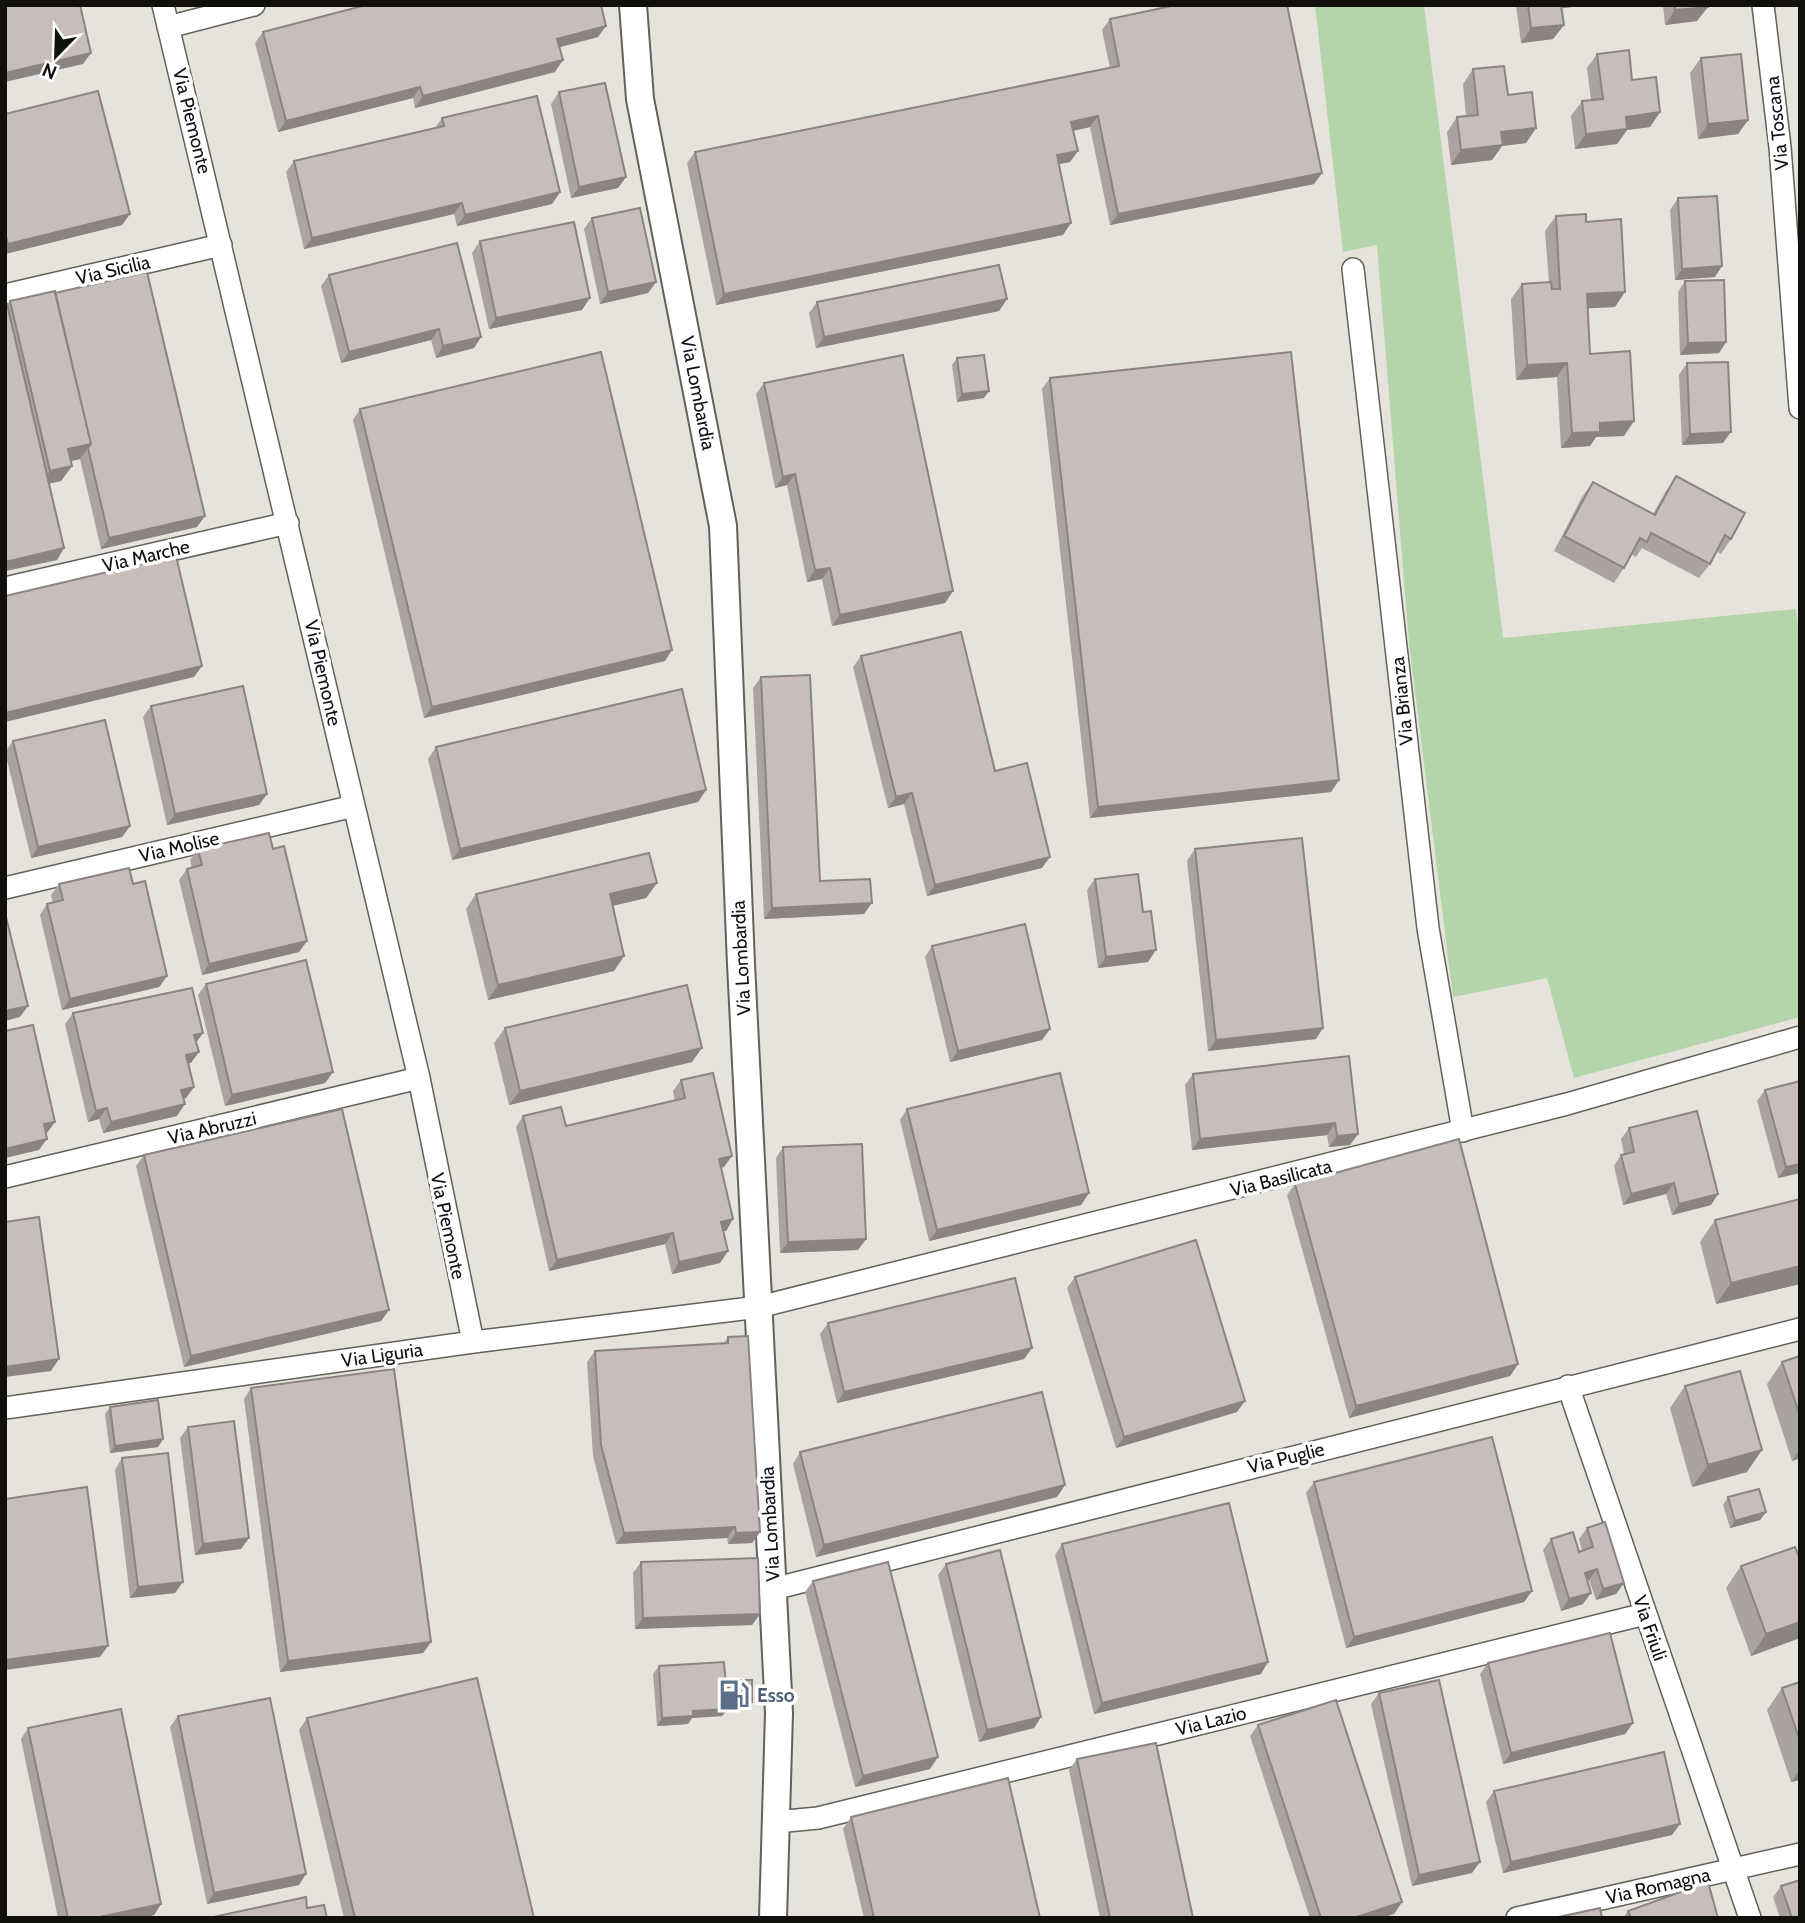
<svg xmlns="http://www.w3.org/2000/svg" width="1805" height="1923" font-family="Cabin,sans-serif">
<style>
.green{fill:#b4d4ac}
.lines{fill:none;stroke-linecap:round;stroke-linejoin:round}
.minor-casing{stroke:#62615a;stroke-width:24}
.tertiary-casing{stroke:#62615a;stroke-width:30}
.minor{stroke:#fff;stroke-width:21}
.tertiary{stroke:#fff;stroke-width:26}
.wall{fill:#aba3a1}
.shaded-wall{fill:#8b8483}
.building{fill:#c7bdbb;stroke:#8b8483;stroke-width:2}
.labels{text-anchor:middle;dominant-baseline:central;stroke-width:7;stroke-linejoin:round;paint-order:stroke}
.street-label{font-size:19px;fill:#11100d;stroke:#fff}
.service-label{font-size:19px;font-weight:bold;fill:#4e5e75;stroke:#fff;text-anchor:start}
</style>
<rect width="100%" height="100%" fill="#e5e3db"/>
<path class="green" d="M1315,5H1424L1503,638L1796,609L1800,646V1017L1574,1078L1547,978L1453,997L1409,643L1377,245L1343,252Z"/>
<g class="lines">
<g class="minor-casing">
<path id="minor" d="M163,5L419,1078L473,1342
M1763,5L1780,147L1800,408
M168,27L254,5
M1353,269L1428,928L1463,1131
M5,295L221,245
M5,588L288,523
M5,888L354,806
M5,1177L419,1078
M1568,1386L1750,1918
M5,1408L473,1342L759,1307L1567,1104L1800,1037
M773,1589L1800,1329
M776,1822L818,1818L1645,1614
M1517,1918L1800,1854"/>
</g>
<g class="tertiary-casing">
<path id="tertiary" d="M633,5L640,99L723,526L741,964L779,1713L773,1918"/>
</g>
<use href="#minor" class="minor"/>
<use href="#tertiary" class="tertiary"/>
</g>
<path class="wall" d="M1516,5H1574L1572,7L1562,8L1564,25L1553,39L1521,43Z
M1663,5H1708L1697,21L1665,25Z
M1110,19L1322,173L1314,184L1110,225L1090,127L1073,131L1078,151L1070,162L1059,164L1063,235L716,305L687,163L695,152L1110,68L1102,30Z
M263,32L598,37L559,47L555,72L415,108L413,98L278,132L255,43Z
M1597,54L1632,80L1660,112L1650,127L1627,130L1617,144L1575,149L1571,116L1582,101L1591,100L1587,68Z
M1701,58L1748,120L1738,134L1698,139L1690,73Z
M1473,69L1508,95L1536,128L1526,143L1502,146L1492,160L1451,165L1447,132L1457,117L1466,116L1463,84Z
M559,92L626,177L618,188L571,198L551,104Z
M5,114L130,214L122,225L5,254Z
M442,118L560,192L552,204L457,226L454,214L304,249L286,172L294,161L435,128Z
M1678,198L1715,277L1675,280L1670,210Z
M1556,216L1586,222L1615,307L1588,308L1590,354L1624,436L1596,437L1590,446L1561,448L1557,377L1516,380L1511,299L1522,284L1549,282L1545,231Z
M592,218L656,282L648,293L600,304L584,229Z
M480,241L582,310L489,329L472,253Z
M329,275L481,337L474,348L436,358L431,340L341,363L321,286Z
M1685,281L1726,342L1719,353L1680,355L1678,292Z
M55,293L197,527L101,549L80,459L71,461L72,466L61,481L49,483L64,548L57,560L5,571V305L7,304L10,301Z
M1007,299L999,311L816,348L809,313L817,302Z
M957,358L984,398L957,402L952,365Z
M1687,363L1723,443L1682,445L1679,375Z
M1050,378L1339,780L1331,792L1090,818L1042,389Z
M764,383L953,591L945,603L832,626L822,579L807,582L787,485L775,488L756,394Z
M360,409L665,661L424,718L353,420Z
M1676,476L1731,539L1721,554L1716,551L1710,564L1699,578L1642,548L1636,557L1631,554L1624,568L1614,583L1554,551L1582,497L1593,482L1653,514L1666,491Z
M861,656L995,771L1042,868L927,896L904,804L888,808L853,667Z
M761,677L820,881L864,914L764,919L753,688Z
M151,706L267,794L259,805L167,825L143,717Z
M13,741L130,826L122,837L31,858L5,752Z
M436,747L706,790L698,802L452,860L428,759Z
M198,849H273L307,941L299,952L202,975L179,880L187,869L192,868L190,860Z
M1195,849L1316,1039L1208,1051L1187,861Z
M1095,879L1148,962L1098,968L1087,890Z
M657,883L646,898L612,906L624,956L614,971L488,1000L466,909L476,894Z
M59,884H133L167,976L159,987L62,1010L40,915L47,904L53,903L51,895Z
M932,946L1050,1029L1042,1040L950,1062L925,957Z
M206,984L333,1072L325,1083L225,1106L198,995Z
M73,1013L203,1033L196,1042L191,1063H189L194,1087L186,1098L183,1099L177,1116L103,1133L99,1119L88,1122L65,1024Z
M505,1028L692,1062L509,1105L494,1043Z
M1349,1056L1350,1145L1329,1147L1327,1135L1192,1150L1185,1085L1193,1074Z
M681,1080L724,1167L721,1168L733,1219L726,1231H723L728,1251L720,1263L672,1274L665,1244L549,1271L516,1127L523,1116L566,1126L675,1101L673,1091Z
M1800,1081V1173L1778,1178L1757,1101L1765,1090Z
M907,1109L1089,1193L1081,1205L929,1241L900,1120Z
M1629,1128L1718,1194L1711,1205L1672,1215L1666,1194L1623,1205L1614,1166L1621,1155L1624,1154L1621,1139Z
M783,1147L866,1239L858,1250L780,1253L776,1158Z
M144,1155L389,1310L381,1321L184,1367L136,1166Z
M1295,1184L1518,1364L1510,1376L1349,1418L1287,1195Z
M1800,1199V1284L1716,1304L1700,1242L1715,1220Z
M1075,1277L1237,1412L1116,1448L1067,1288Z
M828,1323L1032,1348L1024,1359L837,1403L820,1334Z
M728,1337L760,1532L752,1543L728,1544L727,1538L616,1544L593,1456L587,1362L595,1351L724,1343Z
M1800,1356V1458L1792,1461L1767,1384L1782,1362Z
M1685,1386L1747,1472L1692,1487L1670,1408Z
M251,1388L431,1642L423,1653L280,1672L244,1399Z
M110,1407L163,1439L158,1447L110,1453L105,1414Z
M188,1427L249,1538L241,1549L195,1555L180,1438Z
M800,1452L1065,1485L1057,1497L816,1557L793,1464Z
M122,1458L175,1593L130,1598L115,1470Z
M1314,1482L1532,1591L1524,1602L1346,1648L1306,1493Z
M1728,1497L1766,1512L1760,1520L1730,1528L1723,1505Z
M1587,1528L1624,1583L1616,1594L1596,1600L1589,1580L1587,1581L1583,1604L1561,1611L1543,1550L1551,1539L1579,1552L1582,1551L1579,1539Z
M1062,1544L1261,1674L1094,1714L1055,1555Z
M1800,1559V1638L1751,1656L1726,1588L1741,1566Z
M641,1562L760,1614L752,1625L635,1629L633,1573Z
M946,1564L1041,1717L1034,1728L979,1742L938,1575Z
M813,1581L930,1769L855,1787L805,1592Z
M1488,1663L1633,1723L1625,1734L1503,1764L1480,1674Z
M659,1666L727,1696V1684L729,1680L749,1706L727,1705L728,1709L722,1716L692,1718L688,1724L657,1726L653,1674Z
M1800,1682V1780L1791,1782L1767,1710L1782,1688Z
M1379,1693L1472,1873L1412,1886L1371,1704Z
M178,1716L299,1885L207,1904L170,1727Z
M307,1718L534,1918H344L299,1730Z
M1258,1725L1402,1902L1394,1914L1381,1918H1310L1250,1736Z
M28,1728L161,1904L154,1915L142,1918H58L21,1739Z
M1077,1759L1193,1918H1100L1069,1770Z
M1494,1791L1672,1835L1503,1873L1486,1802Z
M851,1817L1040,1918H864L843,1829Z
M1781,1886L1800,1918H1780L1773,1897Z
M1628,1911L1718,1918H1623Z"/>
<path class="shaded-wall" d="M1553,5H1574L1572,7L1550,10Z
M1708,7L1697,21L1665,25L1675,10Z
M1564,25L1553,39L1521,43L1531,28Z
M606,26L598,37L549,50L557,39Z
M91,53L83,64L5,82V73Z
M563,60L555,72L415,108L423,96Z
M420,87L413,98L278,132L286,121Z
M1660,112L1650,127L1627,130L1617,144L1575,149L1586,134L1626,117Z
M1098,116L1090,127L1064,133L1071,122Z
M1748,120L1738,134L1698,139L1708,124Z
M1536,128L1526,143L1502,146L1492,160L1451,165L1461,150L1501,132Z
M1078,151L1070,162L1049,166L1057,155Z
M1322,173L1314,184L1110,225L1118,214Z
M626,177L618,188L571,198L579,187Z
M560,192L552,204L457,226L465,215Z
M462,203L454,214L304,249L312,238Z
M130,214L122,225L5,254V249L8,244Z
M1071,223L1063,235L716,305L724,294Z
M1722,266L1715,277L1675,280L1682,269Z
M656,282L648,293L600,304L608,292Z
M1625,292L1615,307L1576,309L1587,294Z
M590,298L582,310L489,329L496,318Z
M1007,299L999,311L816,348L824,337Z
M439,329L431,340L341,363L349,352Z
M481,337L474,348L436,358L443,346Z
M1726,342L1719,353L1680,355L1688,343Z
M1567,363L1557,377L1516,380L1527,365Z
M989,391L984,398L957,402L962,394Z
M1634,421L1624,436L1596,437L1590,446L1561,448L1572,433L1600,423Z
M1731,432L1723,443L1682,445L1690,434Z
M91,444L80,459L57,464L68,449Z
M72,466L61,481L39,486L50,471Z
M795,474L787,485L775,488L783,477Z
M205,516L197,527L101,549L109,538Z
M64,548L57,560L5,571V562Z
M830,568L822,579L807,582L815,570Z
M953,591L945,603L832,626L840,615Z
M672,650L665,661L424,718L432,707Z
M202,666L194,677L5,722V713Z
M1339,780L1331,792L1090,818L1098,807Z
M706,790L698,802L452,860L460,849Z
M912,793L904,804L888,808L896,797Z
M267,794L259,805L167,825L175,814Z
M130,826L122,837L31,858L38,847Z
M1050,857L1042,868L927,896L935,885Z
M657,883L646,898L599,909L610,894Z
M872,903L864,914L764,919L772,908Z
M307,941L299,952L202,975L209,964Z
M1156,950L1148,962L1098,968L1106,957Z
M624,956L614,971L488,1000L498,985Z
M167,976L159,987L62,1010L70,999Z
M28,1006L20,1017L5,1021V1011Z
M1323,1028L1316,1039L1208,1051L1216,1040Z
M1050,1029L1042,1040L950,1062L958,1051Z
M203,1033L195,1044L194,1035Z
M702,1048L692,1062L509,1105L520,1091Z
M199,1052L191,1063L179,1066L186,1055Z
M333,1072L325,1083L225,1106L232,1095Z
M194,1087L186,1098L174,1101L181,1090Z
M185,1104L177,1116L103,1133L111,1122Z
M107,1108L99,1119L88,1122L96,1111Z
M55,1122L47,1133L36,1135L44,1124Z
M1335,1123L1327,1135L1192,1150L1200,1139Z
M1358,1134L1350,1145L1329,1147L1337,1136Z
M47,1139L39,1150L5,1158V1149Z
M732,1156L724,1167L711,1170L719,1159Z
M1800,1164V1173L1778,1178L1786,1167Z
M1674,1183L1666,1194L1623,1205L1631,1194Z
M1089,1193L1081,1205L929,1241L937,1230Z
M1718,1194L1711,1205L1672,1215L1679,1204Z
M733,1219L726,1231L713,1233L721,1222Z
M673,1233L665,1244L549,1271L557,1260Z
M866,1239L858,1250L780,1253L788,1242Z
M728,1251L720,1263L672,1274L679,1262Z
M1800,1266V1284L1716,1304L1731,1283Z
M389,1310L381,1321L184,1367L191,1356Z
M1032,1348L1024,1359L837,1403L844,1392Z
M59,1359L51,1371L5,1377V1367Z
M1518,1364L1510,1376L1349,1418L1356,1406Z
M1245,1401L1237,1412L1116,1448L1124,1437Z
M163,1439L158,1447L110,1453L115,1446Z
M1762,1450L1747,1472L1692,1487L1708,1465Z
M1800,1450V1458L1792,1461Z
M1065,1485L1057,1497L816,1557L824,1545Z
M1766,1512L1760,1520L1730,1528L1735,1521Z
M735,1527L727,1538L616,1544L624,1533Z
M760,1532L752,1543L728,1544L736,1533Z
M249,1538L241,1549L195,1555L203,1544Z
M1597,1569L1589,1580L1577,1584L1585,1573Z
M183,1582L175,1593L130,1598L138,1587Z
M1624,1583L1616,1594L1596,1600L1603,1589Z
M1532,1591L1524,1602L1346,1648L1354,1637Z
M1591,1593L1583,1604L1561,1611L1569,1599Z
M760,1614L752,1625L635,1629L643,1618Z
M1800,1622V1638L1751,1656L1766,1634Z
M431,1642L423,1653L280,1672L288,1661Z
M108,1646L100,1657L5,1670V1660Z
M1268,1662L1261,1674L1094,1714L1102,1703Z
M729,1702H752L749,1706L727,1705Z
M728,1709L722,1716L692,1718L688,1724L657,1726L662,1718L693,1711Z
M1041,1717L1034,1728L979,1742L987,1730Z
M1633,1723L1625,1734L1503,1764L1511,1753Z
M938,1757L930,1769L855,1787L863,1776Z
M1800,1770V1780L1791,1782Z
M1680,1824L1672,1835L1503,1873L1511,1862Z
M1480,1862L1472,1873L1412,1886L1419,1875Z
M306,1874L299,1885L207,1904L214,1893Z
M1402,1902L1394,1914L1381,1918H1354Z
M161,1904L154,1915L142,1918H95Z"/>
<path class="building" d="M5,5H80L91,53L5,73Z
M366,5H601L606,26L557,39L563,60L423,96L420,87L286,121L263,32Z
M1176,5H1287L1322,173L1118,214L1098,116L1071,122L1078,151L1057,155L1071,223L724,294L695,152L1119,66L1110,19Z
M1528,5H1561L1564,25L1531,28Z
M1675,5H1708V7L1675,10Z
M1629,50L1632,80L1656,77L1660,112L1626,117L1627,129L1586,134L1582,101L1603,99L1597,54Z
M1741,54L1748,120L1708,124L1701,58Z
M1504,66L1508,95L1532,92L1536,128L1501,132L1503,145L1461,150L1457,117L1478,115L1473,69Z
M605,83L626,177L579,187L559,92Z
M98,91L130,214L8,244L5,233V114Z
M537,96L560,192L465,215L462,203L312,238L294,161L444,126L442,118Z
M1717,196L1722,266L1682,269L1678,198Z
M640,208L656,282L608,292L592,218Z
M1586,214V222L1621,219L1625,292L1587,294L1590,354L1630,351L1634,421L1600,423V432L1572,433L1567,363L1527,365L1522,284L1551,282L1552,289H1560L1556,216Z
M574,222L590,298L496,318L480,241Z
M457,243L481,337L443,346L439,329L349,352L329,275Z
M999,265L1007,299L824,337L817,302Z
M147,272L205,516L109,538L88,448L91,444L55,293Z
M1724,280L1726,342L1688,343L1685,281Z
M55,291L91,444L68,449L72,466L50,471L10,301Z
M7,304L64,548L5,562V305Z
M601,352L672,650L432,707L360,409Z
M1291,352L1339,780L1098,807L1050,378Z
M903,355L953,591L840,615L830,568L815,570L795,474L783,477L764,383Z
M984,355L989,391L962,394L957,358Z
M1728,362L1731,432L1690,434L1687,363Z
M1676,476L1745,513L1731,539L1725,535L1710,564L1651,533L1647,542L1640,538L1624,568L1564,536L1593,482L1655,515Z
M176,556L202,666L5,713V596Z
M961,632L995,771L1027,763L1050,857L935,885L912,793L896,797L861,656Z
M810,675L820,881L870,879L872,903L772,908L761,677Z
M243,686L267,794L175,814L151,706Z
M682,689L706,790L460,849L436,747Z
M105,720L130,826L38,847L13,741Z
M269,833L273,849L284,846L307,941L209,964L187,869L202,865L198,849Z
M1302,838L1323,1028L1216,1040L1195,849Z
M649,853L657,883L610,894L624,956L498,985L476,894Z
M129,868L133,884L145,881L167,976L70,999L47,904L63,900L59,884Z
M1138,874L1143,912L1151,911L1156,950L1106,957L1095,879Z
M5,913L28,1006L5,1011Z
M1025,924L1050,1029L958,1051L932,946Z
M306,960L333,1072L232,1095L206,984Z
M687,985L702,1048L520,1091L505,1028Z
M192,988L203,1033L194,1035L199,1052L186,1055L194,1087L181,1090L185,1104L111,1122L107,1108L96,1111L73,1013Z
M33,1025L55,1122L44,1124L47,1139L5,1149V1031Z
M1349,1056L1358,1134L1337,1136L1335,1123L1200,1139L1193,1074Z
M713,1073L732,1156L719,1159L733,1219L721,1222L728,1251L679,1262L673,1233L557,1260L523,1116L561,1107L566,1126L685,1098L681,1080Z
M1060,1073L1089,1193L937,1230L907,1109Z
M1800,1081V1164L1786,1167L1765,1090Z
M342,1109L389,1310L191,1356L144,1155Z
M1697,1111L1718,1194L1679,1204L1674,1183L1631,1194L1621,1155L1634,1152L1629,1128Z
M1459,1139L1518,1364L1356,1406L1295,1184Z
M862,1144L866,1239L788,1242L783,1147Z
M1800,1199V1266L1731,1283L1715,1220Z
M39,1217L59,1359L5,1367V1222Z
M1196,1240L1245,1401L1124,1437L1075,1277Z
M1015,1278L1032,1348L844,1392L828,1323Z
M748,1336L760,1532L736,1533L735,1527L624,1533L601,1445L595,1351L728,1343V1337Z
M1800,1356V1416L1782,1362Z
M394,1369L431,1642L288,1661L251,1388Z
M1740,1371L1762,1450L1708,1465L1685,1386Z
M1042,1392L1065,1485L824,1545L800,1452Z
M158,1400L163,1439L115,1446L110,1407Z
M234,1421L249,1538L203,1544L188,1427Z
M1492,1437L1532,1591L1354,1637L1314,1482Z
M168,1453L183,1582L138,1587L122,1458Z
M87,1487L108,1646L5,1660V1499Z
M1759,1489L1766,1512L1735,1521L1728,1497Z
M1229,1503L1268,1662L1102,1703L1062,1544Z
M1605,1522L1624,1583L1603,1589L1597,1569L1585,1573L1591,1593L1569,1599L1551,1539L1573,1532L1579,1552L1593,1547L1587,1528Z
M1795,1547L1800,1559V1622L1766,1634L1741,1566Z
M1000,1550L1041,1717L987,1730L946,1564Z
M758,1558L760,1614L643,1618L641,1562Z
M888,1562L938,1757L863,1776L813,1581Z
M1610,1633L1633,1723L1511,1753L1488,1663Z
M724,1662L728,1709L693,1711V1716L662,1718L659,1666Z
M477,1678L534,1918H355L307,1718Z
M729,1680H752V1702H729Z
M1439,1680L1480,1862L1419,1875L1379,1693Z
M1800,1682V1741L1782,1688Z
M270,1698L306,1874L214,1893L178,1716Z
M1336,1700L1402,1902L1354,1918H1321L1258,1725Z
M121,1709L161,1904L95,1918H68L28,1728Z
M1156,1743L1193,1918H1110L1077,1759Z
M1664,1752L1680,1824L1511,1862L1494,1791Z
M1008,1778L1040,1918H874L851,1817Z
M1800,1880V1918H1792L1781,1886Z
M1708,1882L1718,1918H1631L1628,1911Z
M306,1897L307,1908L324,1905L327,1918H209Z
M1600,1908L1602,1918H1554Z"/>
<defs>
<g id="fuel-bare" transform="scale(2.415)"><path d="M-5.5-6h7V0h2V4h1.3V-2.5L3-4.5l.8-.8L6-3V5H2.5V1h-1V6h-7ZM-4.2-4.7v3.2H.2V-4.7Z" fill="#5c6f8a" stroke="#fff" stroke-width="2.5" paint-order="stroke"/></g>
</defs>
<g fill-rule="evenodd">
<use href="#fuel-bare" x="734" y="1695"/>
</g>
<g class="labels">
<g class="street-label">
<text transform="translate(192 121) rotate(76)">Via Piemonte</text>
<text transform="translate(1777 123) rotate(-96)">Via Toscana</text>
<text transform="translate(113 270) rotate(-13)">Via Sicilia</text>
<text transform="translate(698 393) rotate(79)">Via Lombardia</text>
<text transform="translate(146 556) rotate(-13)">Via Marche</text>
<text transform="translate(323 673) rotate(77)">Via Piemonte</text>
<text transform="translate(1402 701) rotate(-96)">Via Brianza</text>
<text transform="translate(179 847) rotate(-13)">Via Molise</text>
<text transform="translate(741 958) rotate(-93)">Via Lombardia</text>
<text transform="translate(212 1128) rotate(-13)">Via Abruzzi</text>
<text transform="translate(1281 1178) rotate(-14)">Via Basilicata</text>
<text transform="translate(448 1226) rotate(78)">Via Piemonte</text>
<text transform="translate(382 1355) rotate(-8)">Via Liguria</text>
<text transform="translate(1286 1458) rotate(-14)">Via Puglie</text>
<text transform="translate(770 1524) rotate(-93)">Via Lombardia</text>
<text transform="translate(1650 1628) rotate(71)">Via Friuli</text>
<text transform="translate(1211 1721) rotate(-14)">Via Lazio</text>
<text transform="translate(1658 1886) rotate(-13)">Via Romagna</text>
</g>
<g class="service-label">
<text x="757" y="1695">Esso</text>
</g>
</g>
<rect width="1805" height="1923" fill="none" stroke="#11100d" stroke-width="14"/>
<g transform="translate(56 56) rotate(203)" stroke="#ffffff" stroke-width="5" paint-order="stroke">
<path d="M0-5L12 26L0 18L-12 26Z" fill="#11100d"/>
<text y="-10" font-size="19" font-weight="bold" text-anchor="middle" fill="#11100d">N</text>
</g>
</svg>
